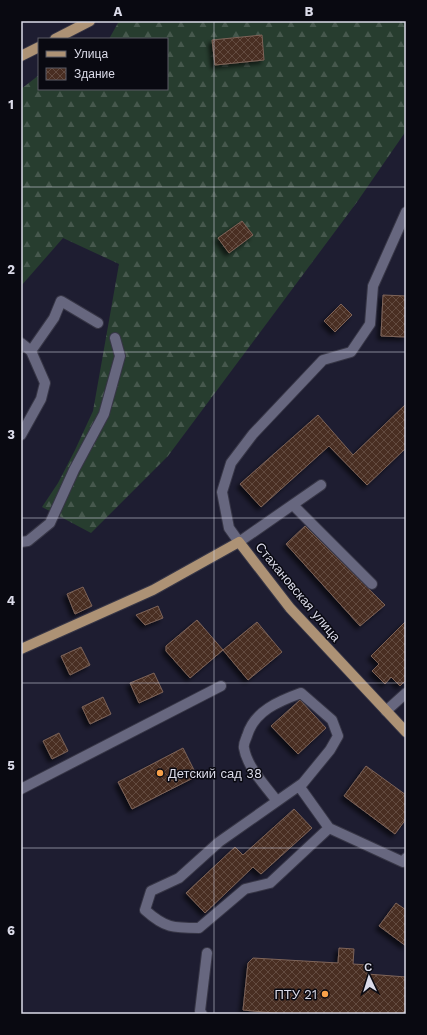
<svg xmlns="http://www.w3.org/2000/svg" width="427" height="1035" font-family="'Work Sans',sans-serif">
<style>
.forest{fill:url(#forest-firs)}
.building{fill:url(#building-cross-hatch);stroke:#7e6459;filter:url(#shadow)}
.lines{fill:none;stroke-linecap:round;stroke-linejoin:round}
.minor-casing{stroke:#373646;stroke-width:12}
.major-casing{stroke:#373646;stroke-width:12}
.minor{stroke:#67677f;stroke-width:10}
.major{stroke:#ad9275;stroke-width:10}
.grid{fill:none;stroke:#dbdbe9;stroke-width:1;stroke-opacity:0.55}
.poi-dot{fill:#f8a14a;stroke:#090911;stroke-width:1.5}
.labels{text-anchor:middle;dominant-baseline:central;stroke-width:3;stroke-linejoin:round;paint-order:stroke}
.street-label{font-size:13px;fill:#dbdbe9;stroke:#090911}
.poi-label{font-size:13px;fill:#dbdbe9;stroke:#090911;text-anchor:start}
.neatline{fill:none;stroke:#dbdbe9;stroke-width:1.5}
.grid-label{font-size:13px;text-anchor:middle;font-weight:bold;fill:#dbdbe9}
</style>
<defs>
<pattern id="forest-firs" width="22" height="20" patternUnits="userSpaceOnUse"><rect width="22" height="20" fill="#273d2f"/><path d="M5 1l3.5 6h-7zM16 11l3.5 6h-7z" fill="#46584d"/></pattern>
<pattern id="building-cross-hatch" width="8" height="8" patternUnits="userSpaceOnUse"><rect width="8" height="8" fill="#492d21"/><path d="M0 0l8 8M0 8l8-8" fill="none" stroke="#634b41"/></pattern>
<filter id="shadow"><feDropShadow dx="-3.5" dy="3.5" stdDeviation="2" flood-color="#0009"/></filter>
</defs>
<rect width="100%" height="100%" fill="#1e1d31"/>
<path class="forest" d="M119,21H406V131L357,202L168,456L91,533L42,507L58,483L75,450L93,411L119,264L63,238L21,286V89L39,75V89H167V39H109Z"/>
<path class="building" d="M262,35L264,60L215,65L212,40Z
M242,221L253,235L229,253L218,238Z
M383,295L406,296V337L381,336Z
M341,304L352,315L335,332L324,321Z
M406,404V448L367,485L329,446L261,507L240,484L318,415L353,455Z
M305,526L385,605L360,626L286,544Z
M83,587L92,606L75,614L67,594Z
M158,606L163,618L145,625L136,615Z
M197,620L223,650L190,678L166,651V646Z
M406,621V680L400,686L391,677L385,684L372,671L379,664L371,656Z
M257,622L282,652L248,680L223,650Z
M81,647L90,665L70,675L61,656Z
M154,673L163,692L139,703L130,683Z
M103,697L111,714L90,724L82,707Z
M300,700L326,728L298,754L271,726Z
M59,733L68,751L52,759L43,741Z
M183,748L197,776L132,809L118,782Z
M366,766L406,795V819L395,834L344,796Z
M294,809L312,828L261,874L253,867L205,913L186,893L235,847L243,855Z
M396,903L406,910V946L379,926Z
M339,948L354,949L353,964L368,965L367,974L406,977V1014H284L243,1010L248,963L253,958L338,963Z"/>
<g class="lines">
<g class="minor-casing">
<path id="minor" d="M21,343L31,351L45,383L41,399L21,435
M31,351L54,318L61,301L98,323
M321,485L239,542L229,528L222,492L231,463L253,434L323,360L351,352L370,324L373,286L406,212
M293,505L372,584
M21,542L28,541L50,523L74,470L104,414L120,356L115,338
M386,711L406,693
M299,786L329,828
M21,789L221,686
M276,800C265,785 247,767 244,748C243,744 246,739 247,736C254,711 279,701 301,693L332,720L338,736L330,750L303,783L219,842L179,878L151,891L145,910C165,928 173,928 199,928L245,889L270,883L329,828L403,862L406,858
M202,1014L200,1011L207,953"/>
</g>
<g class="major-casing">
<path id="major" d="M55,39L90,21
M21,56L39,47
M21,649L153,590L239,542L290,608L406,732"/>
</g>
<use href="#minor" class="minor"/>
<use href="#major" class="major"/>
</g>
<path class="grid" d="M214,21V1014M21,187H406M21,352H406M21,518H406M21,683H406M21,848H406"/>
<g class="poi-dot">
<circle cx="160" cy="773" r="4"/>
<circle cx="325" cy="994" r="4"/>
</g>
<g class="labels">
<g class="street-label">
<text transform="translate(298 592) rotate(50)">Стахановская улица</text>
</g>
<g class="poi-label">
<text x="168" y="773">Детский сад 38</text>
<text x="317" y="994" text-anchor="end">ПТУ 21</text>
</g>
</g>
<rect width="427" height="1035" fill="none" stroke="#090911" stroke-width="44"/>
<rect x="38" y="38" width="130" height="52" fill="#090911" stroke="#5d5d67"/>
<rect x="46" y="51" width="20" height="6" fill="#ad9275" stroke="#5d5d67"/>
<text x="74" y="58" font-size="12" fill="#dbdbe9">Улица</text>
<rect x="46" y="68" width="20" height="12" fill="url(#building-cross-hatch)" stroke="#5d5d67"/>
<text x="74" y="78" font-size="12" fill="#dbdbe9">Здание</text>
<g transform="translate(369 977) rotate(356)" stroke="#090911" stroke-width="3" paint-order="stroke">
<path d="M0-3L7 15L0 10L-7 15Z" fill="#dbdbe9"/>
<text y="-6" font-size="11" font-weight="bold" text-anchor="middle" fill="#dbdbe9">С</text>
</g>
<rect x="22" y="22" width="383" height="991" class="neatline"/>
<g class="grid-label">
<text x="118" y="16">A</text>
<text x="309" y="16">B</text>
<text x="11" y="109">1</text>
<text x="11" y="274">2</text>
<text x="11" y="439">3</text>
<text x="11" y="605">4</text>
<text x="11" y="770">5</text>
<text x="11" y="935">6</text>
</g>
</svg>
